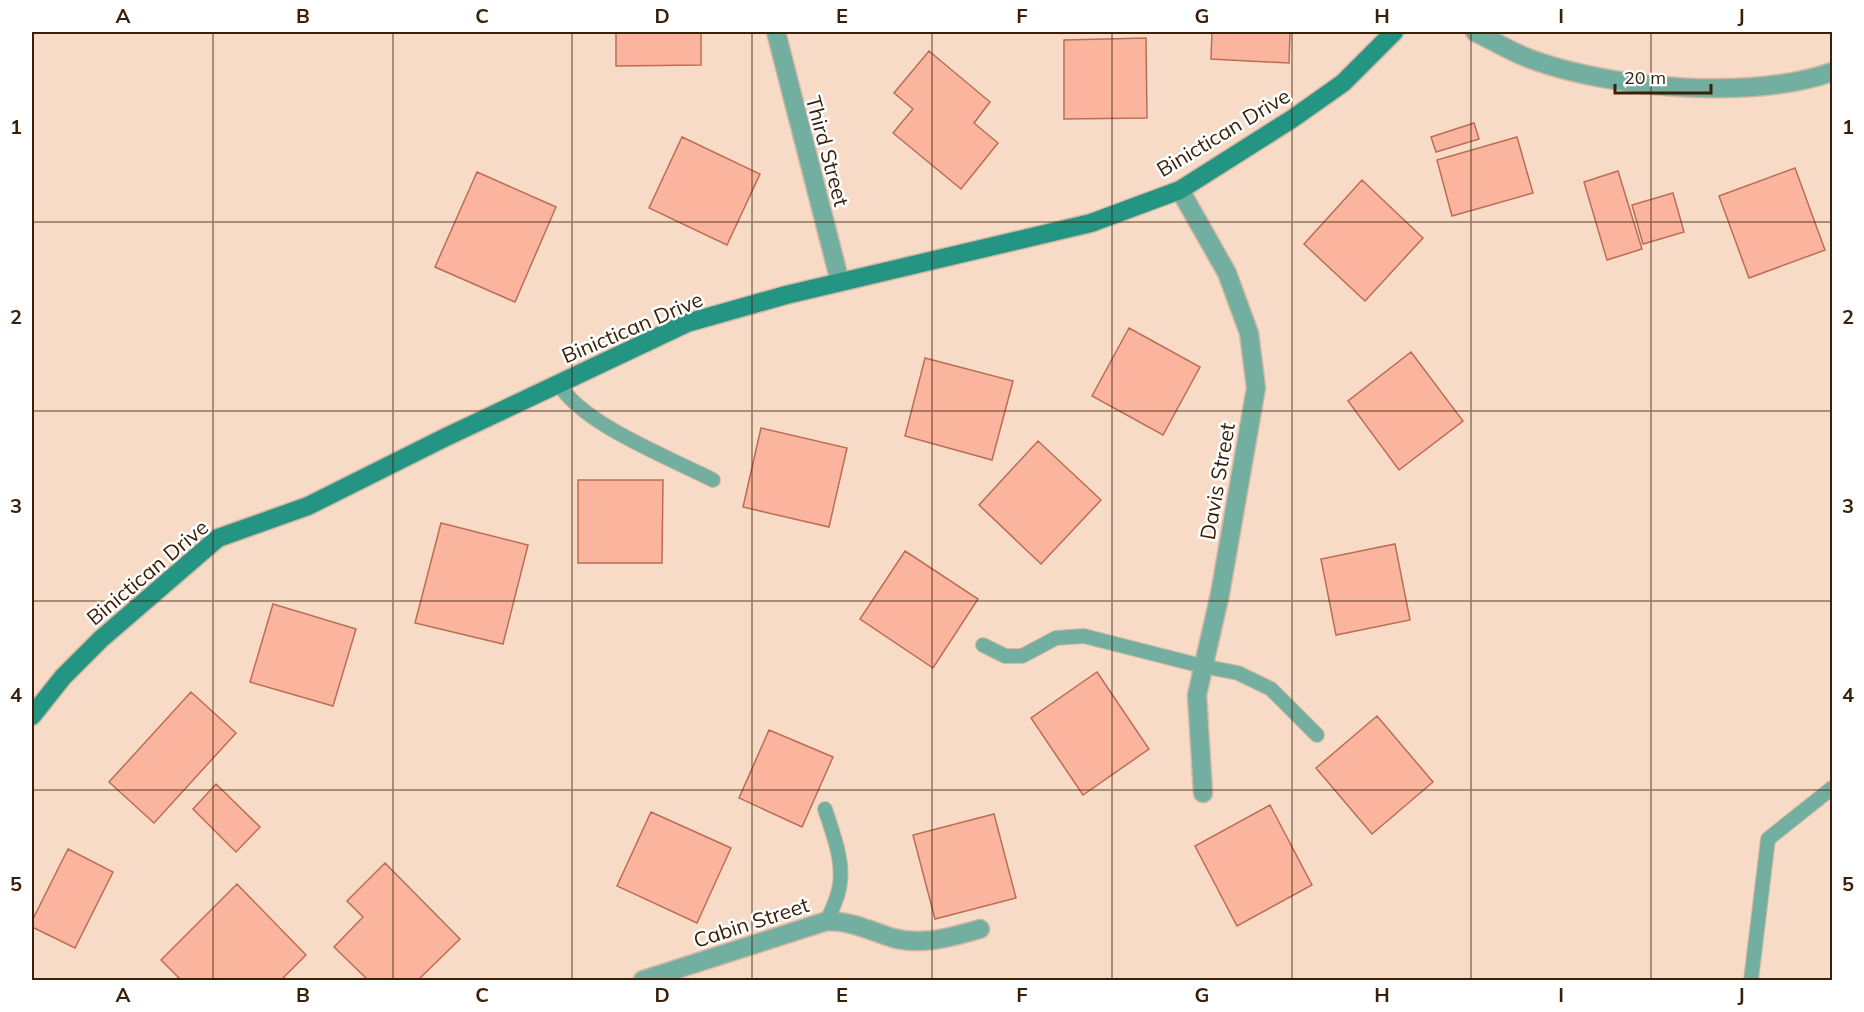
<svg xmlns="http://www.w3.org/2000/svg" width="1864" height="1012" font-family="Mulish,sans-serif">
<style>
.building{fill:#fbb49d;stroke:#bb6e55;stroke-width:1.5}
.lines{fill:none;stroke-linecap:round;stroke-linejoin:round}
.lane-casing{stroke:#d5b9a4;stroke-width:16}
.street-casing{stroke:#d5b9a4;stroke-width:21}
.secondary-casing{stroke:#d5b9a4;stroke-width:21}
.lane{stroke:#72afa1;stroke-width:14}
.street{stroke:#72afa1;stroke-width:18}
.secondary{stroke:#259583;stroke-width:18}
.grid{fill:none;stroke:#3a2009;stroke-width:1.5;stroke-opacity:0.55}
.labels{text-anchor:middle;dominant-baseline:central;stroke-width:5;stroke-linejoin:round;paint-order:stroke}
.street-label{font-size:21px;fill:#3a2009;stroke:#fff}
.neatline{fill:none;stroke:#3a2009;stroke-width:2}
.grid-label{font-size:20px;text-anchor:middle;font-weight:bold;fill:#3a2009}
</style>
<rect width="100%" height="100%" fill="#f7dbc6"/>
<path class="building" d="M616,32H701V65L616,66Z
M1212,32H1290L1289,63L1211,59Z
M1146,38L1147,118L1064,119V40Z
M929,51L990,102L974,123L998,143L961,189L893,133L913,109L894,93Z
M1474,123L1479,139L1436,152L1431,137Z
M682,137L760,174L727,245L649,208Z
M1517,137L1533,193L1452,216L1437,160Z
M1795,168L1825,250L1749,278L1719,196Z
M1618,171L1642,249L1607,260L1584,182Z
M477,172L556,207L515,302L435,267Z
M1362,180L1423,238L1365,301L1304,244Z
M1673,193L1684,232L1643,244L1632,205Z
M1129,328L1200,367L1163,435L1092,396Z
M1411,352L1463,421L1399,470L1348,401Z
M925,358L1013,381L992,460L905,436Z
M761,428L847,448L829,527L743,507Z
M1038,441L1101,500L1041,564L979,505Z
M578,480H663L662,563H578Z
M441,523L528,545L503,644L415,623Z
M1395,544L1410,620L1336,635L1321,559Z
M905,551L978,599L933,668L860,619Z
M273,604L356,629L333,706L250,682Z
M1097,672L1149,749L1083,795L1031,718Z
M191,692L236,733L154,823L109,782Z
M1377,716L1433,782L1372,834L1316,768Z
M769,730L833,757L802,827L739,798Z
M216,784L260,827L236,852L193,809Z
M1270,805L1312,885L1237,926L1195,846Z
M651,812L731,848L697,923L617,886Z
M994,814L1016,898L935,919L913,835Z
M68,849L113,872L75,948L32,927V921Z
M385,863L460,939L418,980H368L334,947L363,917L347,901Z
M237,884L306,955L281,980H181L161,960Z"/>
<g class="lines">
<g class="lane-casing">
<path id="lane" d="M559,384C582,424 670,458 713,480
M983,645L1005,656H1022L1056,638L1084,636L1202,666L1238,673L1271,689L1317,735
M825,809C833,834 845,863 839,889C837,900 831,911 827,921
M1751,980L1768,839L1832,788"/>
</g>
<g class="street-casing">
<path id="street" d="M776,32L840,282
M1475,32C1494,41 1513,53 1533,60C1614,89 1751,100 1832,72
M1180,190L1227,273L1249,333L1256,388L1220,594L1197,695L1203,793
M643,980L827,921C851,921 871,931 893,938C923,946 951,937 980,929"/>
</g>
<g class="secondary-casing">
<path id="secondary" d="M32,716L63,677L101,639L218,538L308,506L444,438L687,323L786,295L1091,223L1180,190L1292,119L1343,83L1394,32"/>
</g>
<use href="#lane" class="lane"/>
<use href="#street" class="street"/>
<use href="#secondary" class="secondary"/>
</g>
<path class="grid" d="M213,32V980M393,32V980M572,32V980M752,32V980M932,32V980M1112,32V980M1292,32V980M1471,32V980M1651,32V980M32,222H1832M32,411H1832M32,601H1832M32,790H1832"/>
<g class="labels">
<g class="street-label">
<text transform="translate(1223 132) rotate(-31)">Binictican Drive</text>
<text transform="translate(828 151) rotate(75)">Third Street</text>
<text transform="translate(632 327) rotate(-23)">Binictican Drive</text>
<text transform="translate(1217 481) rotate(-80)">Davis Street</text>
<text transform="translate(147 572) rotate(-40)">Binictican Drive</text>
<text transform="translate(751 922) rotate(-18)">Cabin Street</text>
</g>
</g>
<rect width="1864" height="1012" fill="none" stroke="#ffffff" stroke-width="66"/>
<path d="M1615 84v9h96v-9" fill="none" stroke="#3a2009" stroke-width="3"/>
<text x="1624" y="84" font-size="18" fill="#3a2009" stroke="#ffffff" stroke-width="4.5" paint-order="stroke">20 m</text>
<rect x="33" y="33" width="1798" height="946" class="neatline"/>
<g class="grid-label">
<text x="123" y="23">A</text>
<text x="303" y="23">B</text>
<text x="482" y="23">C</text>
<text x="662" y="23">D</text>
<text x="842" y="23">E</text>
<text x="1022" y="23">F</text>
<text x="1202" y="23">G</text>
<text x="1382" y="23">H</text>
<text x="1561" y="23">I</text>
<text x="1741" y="23">J</text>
<text x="16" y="134">1</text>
<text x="1848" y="134">1</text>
<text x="16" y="324">2</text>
<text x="1848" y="324">2</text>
<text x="16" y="513">3</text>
<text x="1848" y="513">3</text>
<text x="16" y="702">4</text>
<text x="1848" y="702">4</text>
<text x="16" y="891">5</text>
<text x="1848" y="891">5</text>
<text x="123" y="1002">A</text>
<text x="303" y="1002">B</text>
<text x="482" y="1002">C</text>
<text x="662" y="1002">D</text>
<text x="842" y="1002">E</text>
<text x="1022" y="1002">F</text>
<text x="1202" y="1002">G</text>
<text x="1382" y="1002">H</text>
<text x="1561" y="1002">I</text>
<text x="1741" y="1002">J</text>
</g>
</svg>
